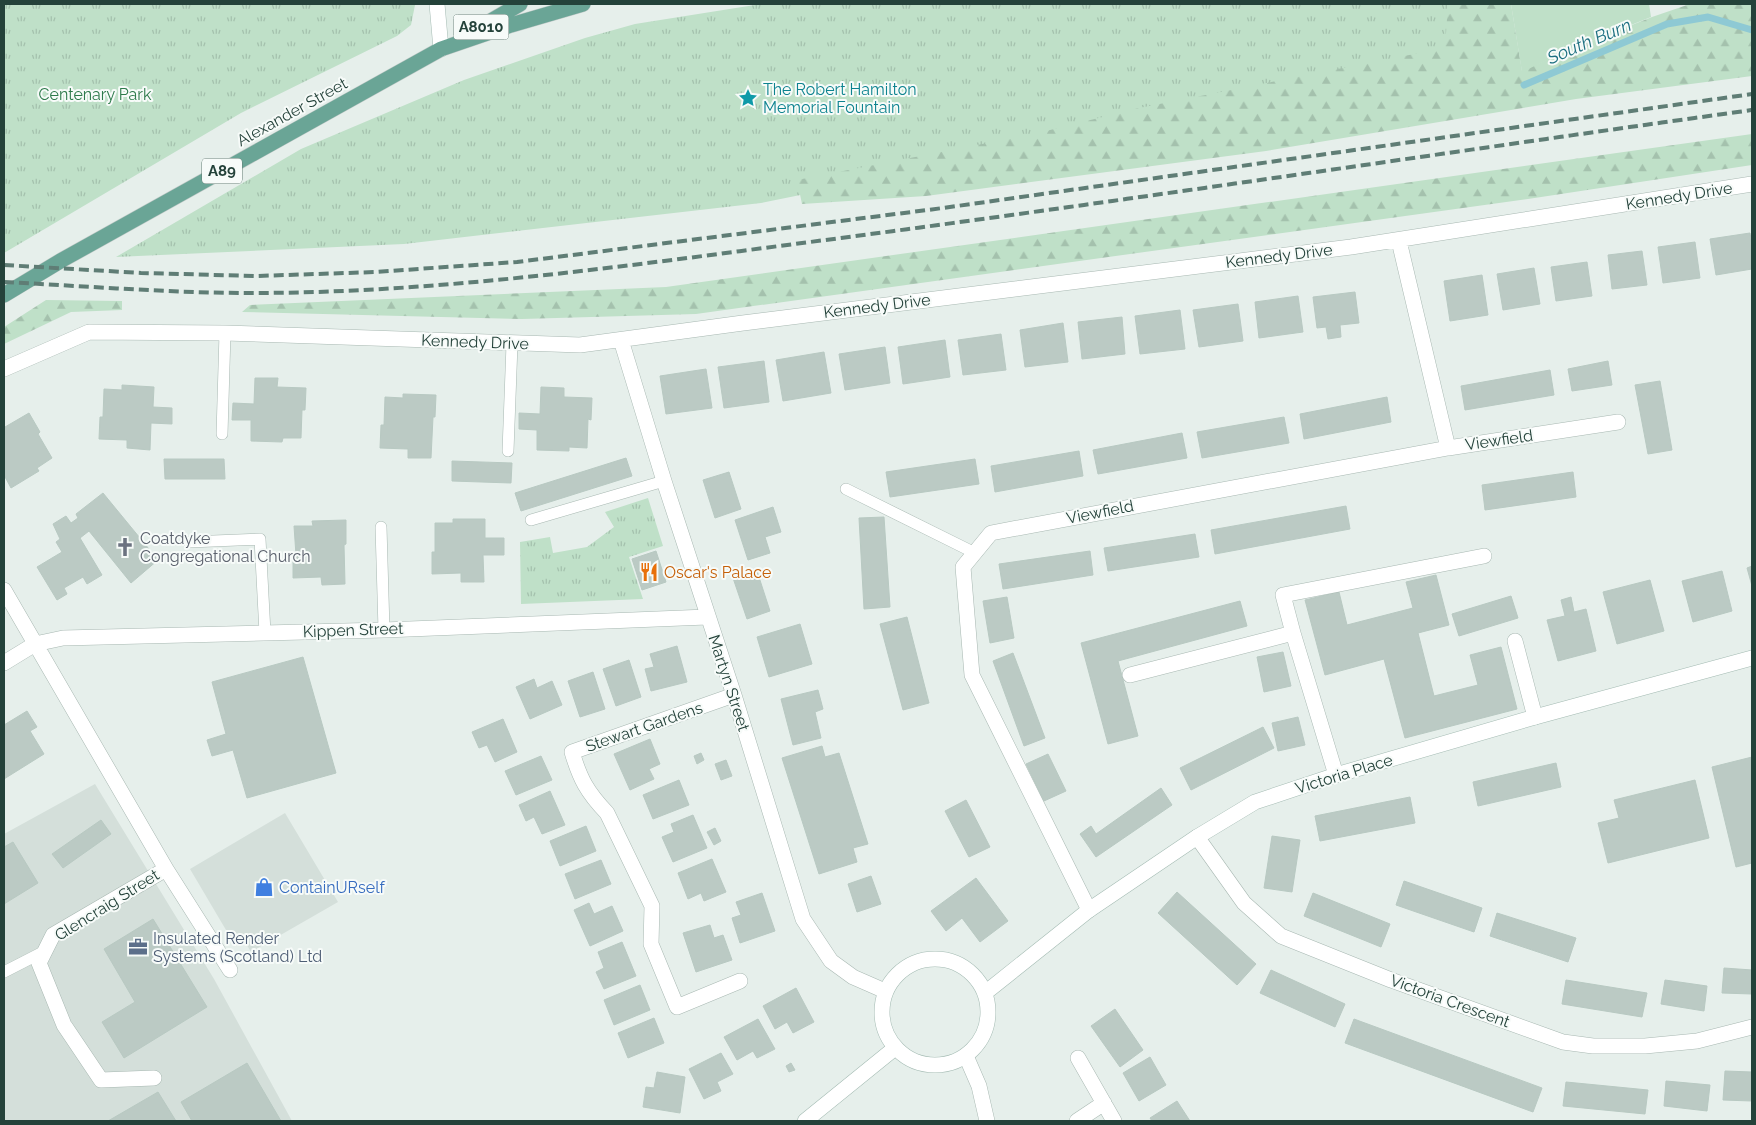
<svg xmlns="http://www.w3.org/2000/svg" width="1756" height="1125" font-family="Raleway,sans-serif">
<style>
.built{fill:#d4dfda}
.grass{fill:url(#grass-tufts)}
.forest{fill:url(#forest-firs)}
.garden{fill:#bfe0c8}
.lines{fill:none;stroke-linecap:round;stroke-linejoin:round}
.stream{stroke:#8ec9d4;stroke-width:7}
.building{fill:#bbcac4;stroke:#b8c9c2}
.lane-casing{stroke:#a8b8b2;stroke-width:12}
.street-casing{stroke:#a8b8b2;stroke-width:16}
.secondary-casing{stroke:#a4bbb3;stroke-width:16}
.primary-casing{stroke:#c2cac8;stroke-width:16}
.lane{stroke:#fff;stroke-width:11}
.street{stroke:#fff;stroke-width:15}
.secondary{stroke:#fff;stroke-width:15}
.primary{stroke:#6aa596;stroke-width:15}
.rail{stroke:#5f7d75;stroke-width:4;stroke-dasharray:10 5;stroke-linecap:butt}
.labels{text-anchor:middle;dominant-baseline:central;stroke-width:4;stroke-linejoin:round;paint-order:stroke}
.shield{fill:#f7fbf9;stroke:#637a73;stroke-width:1}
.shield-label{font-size:15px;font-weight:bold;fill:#24423a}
.culture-label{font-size:16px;fill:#0d838f;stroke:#f7fbf9;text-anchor:start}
.park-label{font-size:16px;fill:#2d7a4b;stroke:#f7fbf9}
.street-label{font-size:16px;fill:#24423a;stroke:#f7fbf9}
.worship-label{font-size:16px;fill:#5b616d;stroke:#f7fbf9;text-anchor:start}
.food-label{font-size:16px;fill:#c56008;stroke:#f7fbf9;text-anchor:start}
.shop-label{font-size:16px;fill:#366cbe;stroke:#f7fbf9;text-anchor:start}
.service-label{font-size:16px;fill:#4e5e75;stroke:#f7fbf9;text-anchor:start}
.water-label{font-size:18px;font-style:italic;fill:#1c6f80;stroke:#f7fbf9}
</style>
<defs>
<pattern id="grass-tufts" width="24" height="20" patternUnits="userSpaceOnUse" patternTransform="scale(1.25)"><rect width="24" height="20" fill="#bfe0c8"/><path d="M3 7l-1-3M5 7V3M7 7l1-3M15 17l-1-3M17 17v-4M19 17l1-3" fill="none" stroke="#a4c1ad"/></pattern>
<pattern id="forest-firs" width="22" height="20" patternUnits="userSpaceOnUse" patternTransform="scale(1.25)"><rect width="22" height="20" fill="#bfe0c8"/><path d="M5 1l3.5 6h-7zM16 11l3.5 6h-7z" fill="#a4c1ad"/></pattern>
</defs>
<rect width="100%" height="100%" fill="#e6efeb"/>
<path class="built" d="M95,784L214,979L292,1121H4V834Z
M285,813L338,902L251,952L241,935L226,930L190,869Z"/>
<path class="grass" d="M4,4H415V5L411,25L397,36L241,113L4,253Z
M761,4H1468L1463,65L1112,132L761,203L404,244L116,257L301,149L464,80L585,38L635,24Z
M648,498L663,546L629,557L643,599L521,604L520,542L550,537L553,553L587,547L614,527L605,512Z"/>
<path class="forest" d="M1448,4H1511L1522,71L1571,49L1652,17L1690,4H1752V76L1576,99L1266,151L926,196L802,204L797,180L1038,133L1139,108L1445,48Z
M1752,134V165L1528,199L696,314L522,319L242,312L250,305L666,287Z
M46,300L122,301V310L71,312L4,344V327Z"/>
<path class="garden" d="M1511,4H1649L1651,17L1571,49L1522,72Z"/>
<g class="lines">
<path class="stream" d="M1524,85L1667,24L1708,17L1752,30"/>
</g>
<path class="building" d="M1750,233L1752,245V269L1716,275L1710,239Z
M1695,242L1700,278L1663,283L1658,247Z
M1642,251L1647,285L1612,289L1608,255Z
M1587,262L1592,296L1556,301L1551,267Z
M1534,268L1540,304L1503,310L1497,274Z
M1482,275L1488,315L1450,321L1444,281Z
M1355,292L1359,323L1340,325L1341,337L1328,339L1326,327L1317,328L1313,297Z
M1298,296L1303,332L1259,338L1255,302Z
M1238,304L1243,341L1199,347L1193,310Z
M1180,310L1185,349L1140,354L1135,316Z
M1122,317L1125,354L1082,359L1078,322Z
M1063,323L1068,362L1025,367L1020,330Z
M1001,334L1006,370L963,375L958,340Z
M945,340L950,377L903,384L898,347Z
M885,347L890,383L845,390L839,354Z
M824,352L831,393L783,401L776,360Z
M764,361L769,402L724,408L718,367Z
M1608,361L1612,385L1572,391L1568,369Z
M706,369L712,408L666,414L660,376Z
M1550,370L1554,395L1465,410L1461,386Z
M255,378H278L277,387L306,388L305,410H302L301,438H283L282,442L251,441V420H232L233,403L254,404Z
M1660,381L1672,450L1648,454L1635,385Z
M122,385L154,387L153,407L172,408V424L151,423L150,450L127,448V440L99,439L100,417H103L104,389L122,390Z
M541,387L564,388V397L592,398L591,420L588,419L587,448L569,447V451L537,450V430L519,429V413L540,414Z
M403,394L436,395L435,417H433L431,458H408V449L380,448L381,425H384L385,397L403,398Z
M1387,397L1391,422L1304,439L1300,414Z
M29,413L40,432L38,434L52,458L37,468L39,471L11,488L4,475V426L5,427Z
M1284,417L1289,443L1202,458L1197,432Z
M1182,433L1187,458L1098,474L1093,450Z
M1079,451L1083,476L995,492L991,466Z
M626,458L632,476L521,511L515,493Z
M164,459H224L225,479H165Z
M975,459L979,484L890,497L886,472Z
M452,461L512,463L511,483L452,481Z
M729,472L741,509L715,518L703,480Z
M1573,472L1576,497L1485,510L1482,485Z
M103,493L158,560L131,583L89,531L80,538L102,575L87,584L83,577L64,588L67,594L57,600L37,567L62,552L56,542L60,539L53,524L66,516L71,523L78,518L76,514Z
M1346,506L1350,529L1215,554L1211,530Z
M773,507L781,532L765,537L770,553L748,560L735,520Z
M884,517L890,607L864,609L859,518Z
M453,519H485V538H504V555H483L484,582H461V573L432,574V552H435V523H453Z
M346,520V544L344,545L345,584L322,585L321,577L293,578V555H296L294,526H313L312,521Z
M1195,534L1199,557L1108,571L1104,548Z
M656,551L666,582L642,590L632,559Z
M1090,551L1093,575L1003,589L999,564Z
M1752,566V586L1747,568Z
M757,571L770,611L747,619L733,578Z
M1722,571L1732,611L1693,622L1682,581Z
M1436,575L1449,625L1418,633L1434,696L1478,685L1470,655L1501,647L1517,709L1405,738L1384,659L1325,675L1305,600L1339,592L1347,625L1413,608L1406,582Z
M1650,580L1664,631L1617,644L1603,592Z
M1511,596L1518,618L1459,636L1452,614Z
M1007,597L1014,638L990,643L983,601Z
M1571,597L1574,612L1586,609L1596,651L1558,661L1547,620L1565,616L1561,600Z
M1240,601L1247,626L1118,661L1138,736L1108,744L1081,643Z
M907,617L929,703L903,710L880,624Z
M800,624L812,664L769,677L757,637Z
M677,646L687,682L651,691L645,669L654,667L650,654Z
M1283,652L1291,686L1264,692L1257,657Z
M1013,653L1045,738L1024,746L993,661Z
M303,657L336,773L247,798L233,750L212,756L207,740L226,734L212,682Z
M629,660L641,697L616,706L603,669Z
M593,672L605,709L580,717L568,681Z
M534,679L537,688L552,681L562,705L530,719L516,687Z
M818,690L823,709L815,712L821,738L793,745L781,699Z
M27,711L37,727L30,731L44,754L4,779V725Z
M1298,717L1305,745L1278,751L1272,723Z
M503,719L517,752L495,762L487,745L479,748L472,732Z
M1263,727L1274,748L1191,790L1180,768Z
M650,739L660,764L649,769L654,779L630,790L614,754Z
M822,746L825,757L839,753L868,844L853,848L857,862L819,874L782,758Z
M701,753L704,760L697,764L694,756Z
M1048,754L1066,791L1044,801L1026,764Z
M541,756L552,780L516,795L505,771Z
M1752,757V839H1751L1752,863L1736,867L1712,767Z
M726,760L732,776L721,780L715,764Z
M1556,763L1561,787L1478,806L1473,782Z
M679,780L689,805L653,819L643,795Z
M1695,780L1709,838L1608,863L1598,823L1619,818L1614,800Z
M1161,788L1172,805L1096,857L1080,834L1091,826L1096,834Z
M550,791L565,825L542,834L534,817L526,821L519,805Z
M1410,797L1415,823L1320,841L1315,816Z
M966,800L990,847L969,857L945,811Z
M693,815L707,848L673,862L662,837L674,832L671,824Z
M101,820L111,834L63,868L52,854Z
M586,826L596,851L560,866L550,841Z
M715,828L721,841L714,845L707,832Z
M1272,836L1300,840L1292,892L1264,888Z
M13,842L38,883L4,904V847Z
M712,859L726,892L704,901L701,893L688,899L678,873Z
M601,860L611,884L575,899L565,874Z
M871,876L881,904L857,912L848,884Z
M976,878L1008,921L980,942L962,918L946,931L931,911Z
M1404,881L1482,908L1474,932L1396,905Z
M1177,892L1256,964L1237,985L1158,913Z
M762,893L775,931L740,943L732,918L741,915L736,902Z
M1313,893L1390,924L1381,947L1304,916Z
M589,903L594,914L612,906L623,931L590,946L574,910Z
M1497,913L1576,938L1568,962L1490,936Z
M153,919L207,1007L124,1058L102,1022L135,1002L104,949Z
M710,925L714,938L723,935L732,960L696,972L683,933Z
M622,942L636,976L604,989L596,972L604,968L598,952Z
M1724,968L1752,970V994L1722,993Z
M1271,970L1345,1004L1335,1027L1260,993Z
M1566,980L1647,993L1642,1017L1562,1004Z
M1665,980L1707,986L1704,1011L1661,1004Z
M640,985L650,1010L614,1025L604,1000Z
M796,988L814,1022L793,1033L787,1022L775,1029L763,1006Z
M1115,1009L1143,1050L1120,1067L1091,1026Z
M654,1018L664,1043L628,1058L618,1033Z
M758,1019L775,1049L757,1058L753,1051L737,1060L724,1037Z
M1354,1019L1542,1088L1533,1112L1345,1043Z
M721,1053L733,1074L717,1082L721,1091L704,1099L689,1069Z
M1150,1057L1166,1085L1139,1101L1123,1073Z
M247,1063L281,1121H192L181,1102Z
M791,1063L795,1070L789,1072L786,1066Z
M1725,1071L1752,1072V1101L1723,1100Z
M657,1072L685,1077L680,1113L643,1107L646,1087L654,1088Z
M1666,1081L1710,1085L1707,1111L1664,1106Z
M1566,1082L1648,1090L1645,1114L1563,1106Z
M158,1092L176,1121H108Z
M1177,1101L1190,1121H1152L1150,1118Z"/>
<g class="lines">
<g class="lane-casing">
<path id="lane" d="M222,434L225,333
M508,451L512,344
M846,489L975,553
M531,520L664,481
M381,527L384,630
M189,542L260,539L265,633
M4,972L45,951"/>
</g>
<g class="street-casing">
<path id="street" d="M1399,241L1448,448
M621,340L664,481L734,695L803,919L831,961L853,977L885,991
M4,369L89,332L225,333L580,345L743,323L1351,247L1752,184
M4,590L166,869L53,935L39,963L64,1025L101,1080L154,1078
M1515,641L1535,717
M4,663L35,644L63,638L384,630L707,617
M1130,675L1293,633
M734,695L572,752C580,779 587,792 607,813L652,906L651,944L677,1007L740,981
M1336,775L1293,633L1283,595L1484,556
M1197,837L1244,903L1281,936L1391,980L1563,1042L1593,1046H1645L1697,1041L1752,1027
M166,869L230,970
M1089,910L972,675L963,567L991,533L1448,448L1618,422
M966,1056L979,1086L987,1121
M1078,1058L1114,1121
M1077,1121L1104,1103"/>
</g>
<g class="secondary-casing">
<path id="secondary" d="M437,4L441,49
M882 1012a53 53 0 1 1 106 0a53 53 0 1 1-106 0Z
M985,993L1089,910L1197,837L1255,802L1336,775L1535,717L1752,658
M805,1121L895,1048"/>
</g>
<g class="primary-casing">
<path id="primary" d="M470,33L520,4
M4,295L62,260L441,49L511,25L583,4"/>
</g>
<use href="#lane" class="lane"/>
<use href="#street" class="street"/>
<use href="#secondary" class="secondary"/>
<use href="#primary" class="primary"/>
<path class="rail" d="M4,265L141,273L257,276L375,272L517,262L943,208L1752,94
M4,282C86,286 169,293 251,293C449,293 645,263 841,238C1145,198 1448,152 1752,110"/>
</g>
<defs>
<g id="sight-bare" transform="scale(1.5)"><path d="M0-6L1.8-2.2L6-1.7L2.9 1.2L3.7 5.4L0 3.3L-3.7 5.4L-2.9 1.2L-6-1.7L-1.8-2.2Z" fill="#0f9aa8" stroke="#f7fbf9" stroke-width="2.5" paint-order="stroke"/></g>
<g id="church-bare" transform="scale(1.5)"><path d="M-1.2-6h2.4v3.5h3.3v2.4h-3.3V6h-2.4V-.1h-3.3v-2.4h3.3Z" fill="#6b7280" stroke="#f7fbf9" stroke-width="2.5" paint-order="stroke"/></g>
<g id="restaurant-bare" transform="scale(1.5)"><path d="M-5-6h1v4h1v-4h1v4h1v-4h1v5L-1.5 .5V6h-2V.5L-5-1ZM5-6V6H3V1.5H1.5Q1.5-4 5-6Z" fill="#e8710a" stroke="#f7fbf9" stroke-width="2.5" paint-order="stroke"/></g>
<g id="shop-bare" transform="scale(1.5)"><path d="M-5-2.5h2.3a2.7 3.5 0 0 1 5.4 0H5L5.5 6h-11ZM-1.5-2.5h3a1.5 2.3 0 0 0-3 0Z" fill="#3f7fe0" stroke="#f7fbf9" stroke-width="2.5" paint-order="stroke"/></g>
<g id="office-bare" transform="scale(1.5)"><path d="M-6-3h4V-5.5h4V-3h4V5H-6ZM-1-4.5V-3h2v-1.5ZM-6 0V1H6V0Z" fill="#5c6f8a" stroke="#f7fbf9" stroke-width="2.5" paint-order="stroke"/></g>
</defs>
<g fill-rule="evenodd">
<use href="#sight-bare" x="748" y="98"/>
<use href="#church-bare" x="125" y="547"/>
<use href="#restaurant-bare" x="649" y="572"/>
<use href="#shop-bare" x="264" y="887"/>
<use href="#office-bare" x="138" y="947"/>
</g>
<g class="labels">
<g class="shield">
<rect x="453.5" y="14.5" width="55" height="25" rx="4"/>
<rect x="202" y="158.5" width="40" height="25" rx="4"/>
</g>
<g class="shield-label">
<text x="481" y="27">A8010</text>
<text x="222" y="171">A89</text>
</g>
<g class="culture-label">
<text x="763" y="89">The Robert Hamilton<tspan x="763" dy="18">Memorial Fountain</tspan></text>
</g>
<g class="park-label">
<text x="95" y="94">Centenary Park</text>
</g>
<g class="street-label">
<text transform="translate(292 112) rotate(-29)">Alexander Street</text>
<text transform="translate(1679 196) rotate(-9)">Kennedy Drive</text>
<text transform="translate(1279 256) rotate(-7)">Kennedy Drive</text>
<text transform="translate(877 306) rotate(-7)">Kennedy Drive</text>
<text transform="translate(475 342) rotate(2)">Kennedy Drive</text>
<text transform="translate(1499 440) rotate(-8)">Viewfield</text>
<text transform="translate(1100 512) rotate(-11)">Viewfield</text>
<text transform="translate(353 630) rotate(-2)">Kippen Street</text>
<text transform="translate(729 683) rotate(72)">Martyn Street</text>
<text transform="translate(644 727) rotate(-19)">Stewart Gardens</text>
<text transform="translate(1344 774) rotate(-17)">Victoria Place</text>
<text transform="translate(107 905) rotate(-32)">Glencraig Street</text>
<text transform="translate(1450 1001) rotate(20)">Victoria Crescent</text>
</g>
<g class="worship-label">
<text x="140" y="538">Coatdyke<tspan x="140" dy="18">Congregational Church</tspan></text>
</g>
<g class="food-label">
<text x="664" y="572">Oscar's Palace</text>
</g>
<g class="shop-label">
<text x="279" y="887">ContainURself</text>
</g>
<g class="service-label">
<text x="153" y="938">Insulated Render<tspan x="153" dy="18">Systems (Scotland) Ltd</tspan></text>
</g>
<g class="water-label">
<text transform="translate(1589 41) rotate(-23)">South Burn</text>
</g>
</g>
<rect width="1756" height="1125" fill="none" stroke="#24423a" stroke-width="10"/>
</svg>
